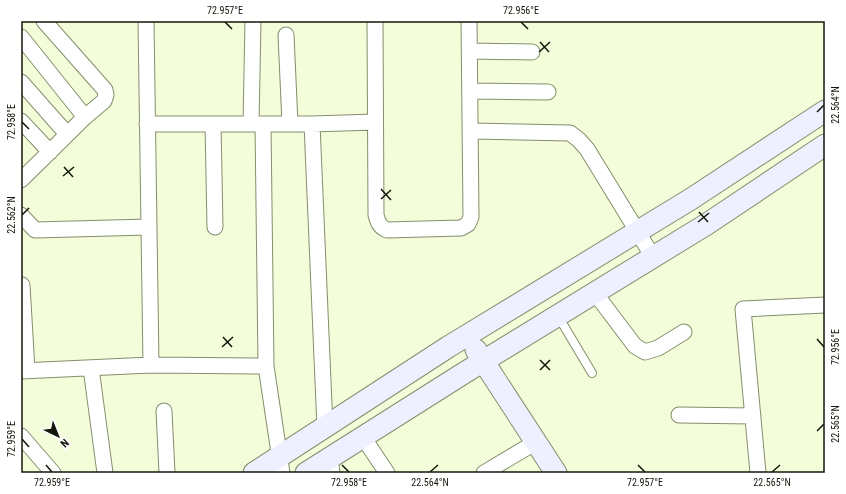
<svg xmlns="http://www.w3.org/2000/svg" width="846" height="494" font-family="'Roboto Condensed',sans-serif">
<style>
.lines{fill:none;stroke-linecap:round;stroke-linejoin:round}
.lane-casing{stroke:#858e6d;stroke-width:10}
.street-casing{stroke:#858e6d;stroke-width:17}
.secondary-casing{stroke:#858e6d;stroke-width:23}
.lane{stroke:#fff;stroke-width:8}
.street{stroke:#fff;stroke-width:15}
.secondary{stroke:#eef0ff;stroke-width:21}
.ticks{fill:none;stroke:#14160a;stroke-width:1.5}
.neatline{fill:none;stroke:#14160a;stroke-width:1.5}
.ticks-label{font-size:10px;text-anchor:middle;fill:#14160a}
</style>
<rect width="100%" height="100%" fill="#f3fdd9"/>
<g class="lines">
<g class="lane-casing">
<path id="lane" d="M558,316L592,373"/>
</g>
<g class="street-casing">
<path id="street" d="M375,21L376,215C378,223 380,227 387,230L461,228L468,224L471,217L469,21
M286,35L290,124
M21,37L85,117
M470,51L532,52
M21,82L67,134
M470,91L548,92
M21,121L50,152
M147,124H312L375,122
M213,124L215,227
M251,124L253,21
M263,124L266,366L282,473
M312,124L325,428
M471,131L570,133L579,140L587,149L653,257
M21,180L85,117L104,101L106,95L105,90L44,21
M21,215L35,230L149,227
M22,285L27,370
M595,293L635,346L645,352L658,348L684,332
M151,365L266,366
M91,368L105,473
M21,371L151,365L146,21
M164,411L167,473
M679,415L753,416
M21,436L53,473
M363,437L387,473
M330,458L332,473
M484,473L536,442
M758,473L743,309L825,305"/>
</g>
<g class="secondary-casing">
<path id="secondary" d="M476,350L556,473
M254,473L448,347L691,199L825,111
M306,473L464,373L707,224L825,145"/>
</g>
<use href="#lane" class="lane"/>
<use href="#street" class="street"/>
<use href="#secondary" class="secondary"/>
</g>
<path class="ticks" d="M225,22L232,29M521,22L528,29M540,42L549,52M539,52L550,42M817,112L824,105M22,122L29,129M64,167L73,177M63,176L74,167M381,189L391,200M381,199L391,190M699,212L708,222M22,215L29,208M698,222L709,213M223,337L232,347M817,339L824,347M222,347L233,337M540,360L550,370M540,370L550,360M817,431L824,424M22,439L29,447M46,465L52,472M342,465L349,472M638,465L645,472M430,472L438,465M772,472L780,465"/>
<rect width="846" height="494" fill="none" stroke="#ffffff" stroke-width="44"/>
<g transform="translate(58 436) rotate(137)" stroke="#ffffff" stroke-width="3" paint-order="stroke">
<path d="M0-3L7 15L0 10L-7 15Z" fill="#14160a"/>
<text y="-6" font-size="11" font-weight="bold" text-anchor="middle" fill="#14160a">N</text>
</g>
<rect x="22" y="22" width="802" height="450" class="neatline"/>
<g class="ticks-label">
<text x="225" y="14">72.957°E</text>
<text x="521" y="14">72.956°E</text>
<text transform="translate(835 105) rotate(-90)" y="4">22.564°N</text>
<text transform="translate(11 122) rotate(-90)" y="4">72.958°E</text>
<text transform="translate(11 215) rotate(-90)" y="4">22.562°N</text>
<text transform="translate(835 347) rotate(-90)" y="4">72.956°E</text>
<text transform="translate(835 424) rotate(-90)" y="4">22.565°N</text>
<text transform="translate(11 439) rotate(-90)" y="4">72.959°E</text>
<text x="52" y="486">72.959°E</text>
<text x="349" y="486">72.958°E</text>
<text x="430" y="486">22.564°N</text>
<text x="645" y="486">72.957°E</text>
<text x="772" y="486">22.565°N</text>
</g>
</svg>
